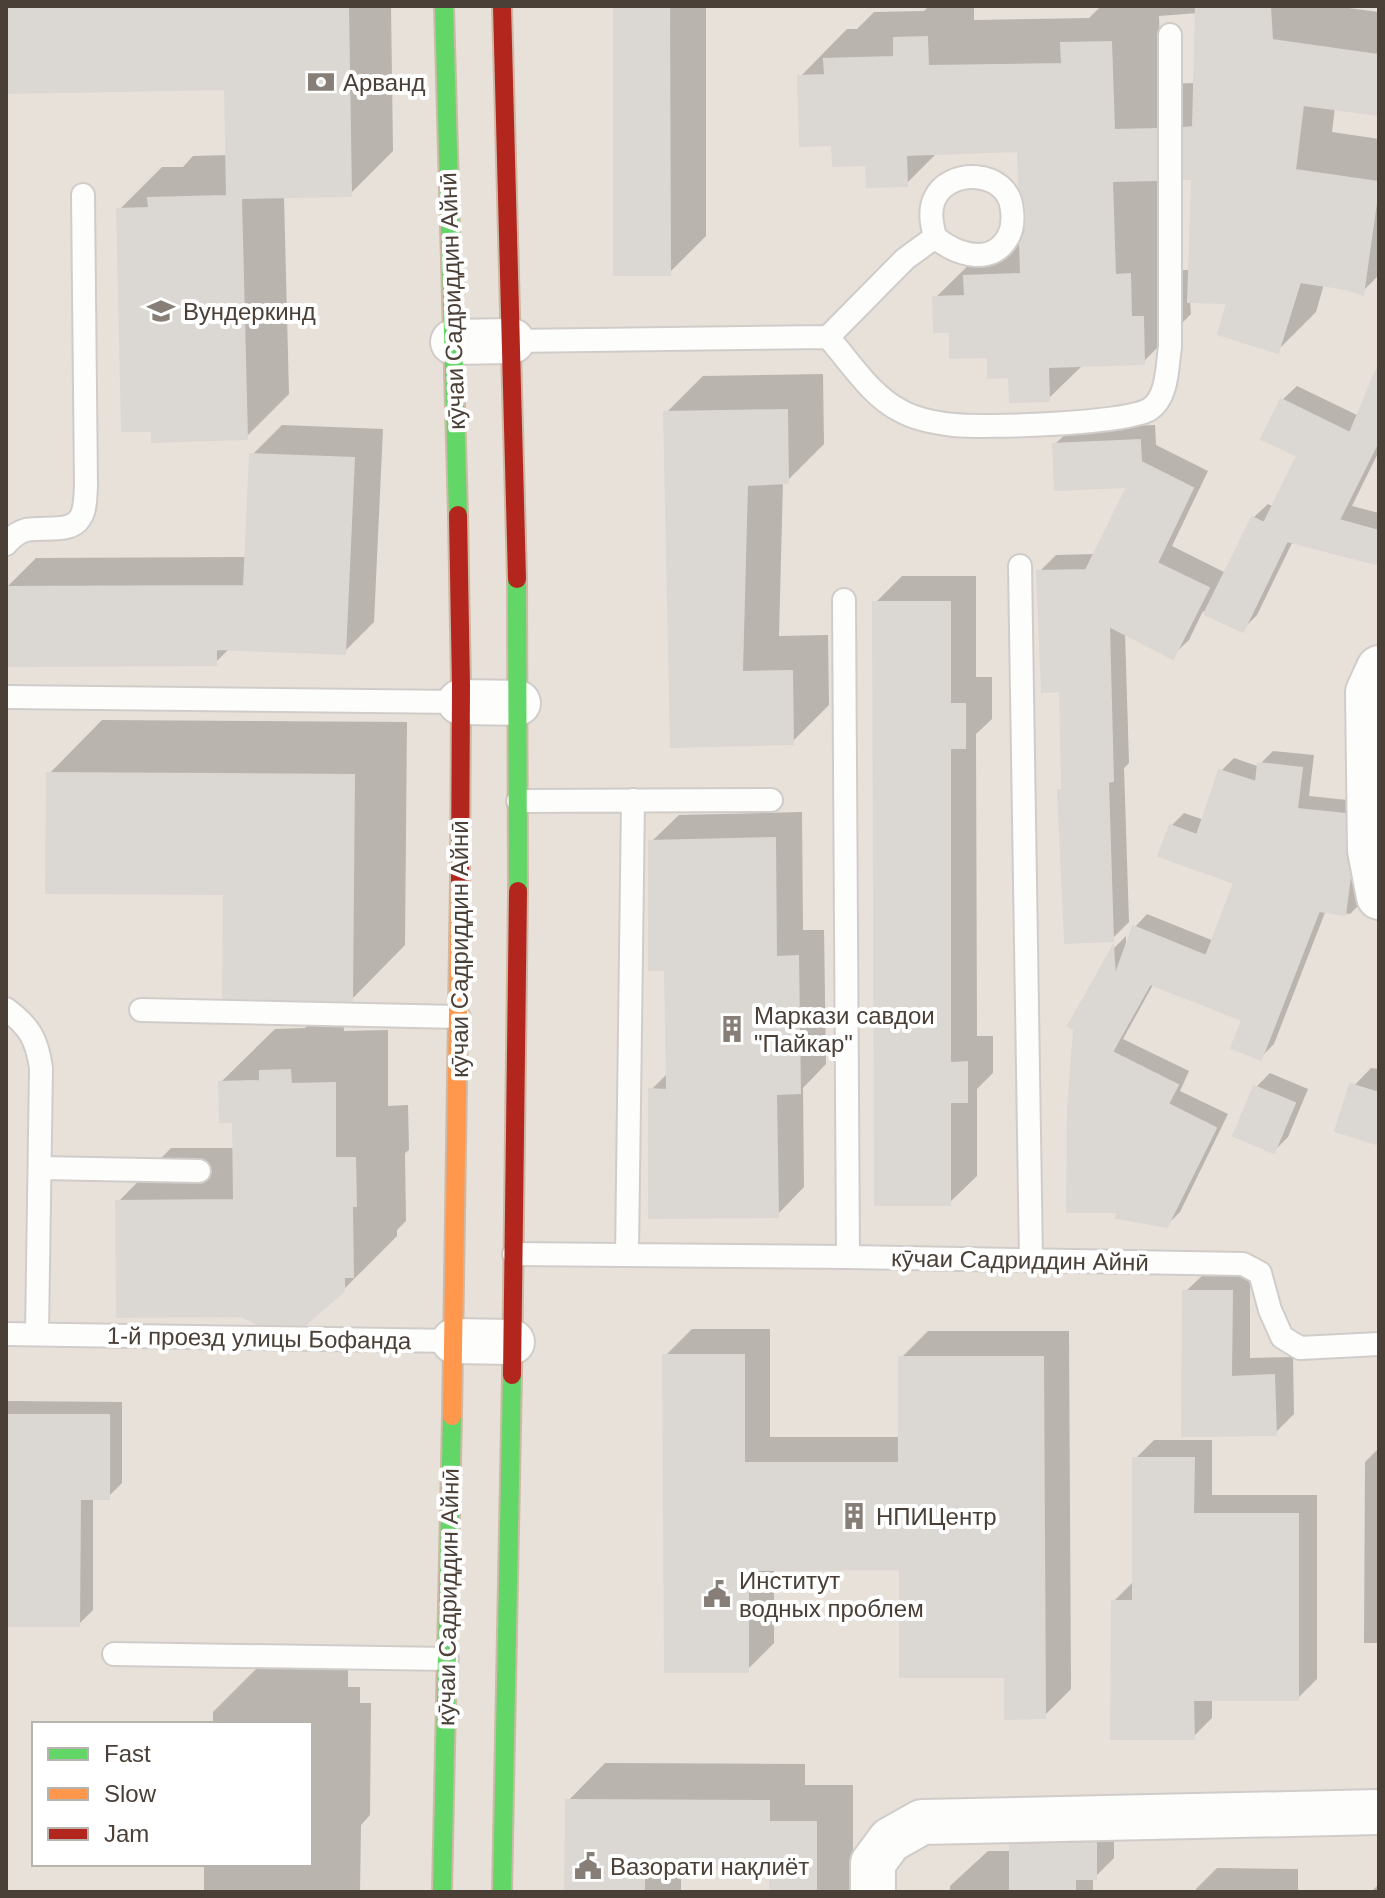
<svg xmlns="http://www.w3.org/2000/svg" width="1385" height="1898" font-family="Helvetica,sans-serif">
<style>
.residential{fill:#e8e1da;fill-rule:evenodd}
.shadow{fill:#0003;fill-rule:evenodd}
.building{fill:#dbd7d3;stroke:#dcd7d2;stroke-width:2}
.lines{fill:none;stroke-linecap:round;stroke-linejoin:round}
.lane-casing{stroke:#d0ccc9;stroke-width:26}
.street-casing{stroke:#d0ccc9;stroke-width:48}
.fast-casing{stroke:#ceb9a6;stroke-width:22}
.slow-casing{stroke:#ceb9a6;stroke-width:22}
.jam-casing{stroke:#ceb9a6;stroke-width:22}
.lane{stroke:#fdfdfc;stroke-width:22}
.street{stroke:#fdfdfc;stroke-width:44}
.fast{stroke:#63d668;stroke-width:18}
.slow{stroke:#ff974d;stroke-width:18}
.jam{stroke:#b3261e;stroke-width:18}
.labels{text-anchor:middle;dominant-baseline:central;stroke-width:8;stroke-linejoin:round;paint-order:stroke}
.poi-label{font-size:24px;fill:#4b4037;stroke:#fff;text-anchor:start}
.street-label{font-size:24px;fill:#4b4037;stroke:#fff}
</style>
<rect width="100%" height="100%" fill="#f3f0ed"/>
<path class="residential" d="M6,6H1379V1892H6ZM34,1724H310V1864H34Z"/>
<path class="shadow" d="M6,6H391L393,151L350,194L284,196L289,394L246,437L119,210L162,167H183L193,156L229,155L227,87Z
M615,6H706V236L669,273Z
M929,6H974V20L1089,18L1101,6H1333L1379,12V113L1335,107L1332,132L1379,139V275L1362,292L1324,284L1316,312L1278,350L1230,301L1190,300L1191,314L1143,362L1084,364L1048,399L1011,374L989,355L952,330L935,298L983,251L1014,229H1027L1029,216L1020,149L938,152L906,184L834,143L800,77L847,29H857L874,12L924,11ZM1198,13L1196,83L1161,84L1159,16ZM1186,147L1194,177L1191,270H1178L1160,173Z
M823,374L824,444L787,481H783L779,636L828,635L829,705L792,742L673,745L666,413L703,376Z
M1297,386L1359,416L1375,399L1379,401V451L1352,506L1379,513V563L1293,541L1257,615L1242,630L1203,611L1189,640L1172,656L1125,632L1129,763L1124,768L1129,922L1112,939L1060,791L1064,787L1062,689L1040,571L1056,555L1096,554L1130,485L1055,444L1072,428L1155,425L1156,445L1208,471L1172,546L1226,573L1253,518L1268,504L1274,507L1299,456L1282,400Z
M282,425L383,429L374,622L344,652L231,647L215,663L6,588L36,558L247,557L252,455Z
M902,576H976V677H992V719L976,734L977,1036H993V1073L977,1089V1176L949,1203L875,603Z
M102,720L407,722L405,945L352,999L226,892L49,774Z
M1273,751L1314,755L1309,796L1357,801L1363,901L1350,914L1326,910L1274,1044L1261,1057L1245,1019L1154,983L1123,1039L1189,1071L1180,1091L1228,1114L1180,1212L1167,1225L1076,1029L1070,1026L1115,947L1126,936V949L1134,928L1147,914L1214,941L1237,882L1171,826L1184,813L1204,820L1221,771L1234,758L1260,767V764Z
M802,812L803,930H824L826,1064L803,1088L804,1187L777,1215L651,1090L668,1073L667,968L651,842L679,815Z
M343,1017L344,1031L388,1030V1106L408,1105L409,1150L405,1153L406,1221L397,1230V1236L343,1290L118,1202L171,1148H235V1119L221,1082L275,1029L305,1028L315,1018Z
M1371,1068L1379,1069V1143L1351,1089Z
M1270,1073L1308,1089L1288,1137L1274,1151L1256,1087Z
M1205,1273H1250V1358L1293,1357L1294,1414L1275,1433L1184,1434L1185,1292Z
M692,1329H770V1437H901V1358L928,1331H1069L1071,1689L1044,1716L1007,1675L902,1567L774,1568V1643L747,1670L665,1356Z
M6,1401L122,1402V1483L108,1497H93V1610L79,1624H6Z
M1154,1440H1212V1495H1317V1679L1298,1698H1212V1718L1193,1737L1114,1601L1133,1582L1135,1459Z
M1379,1448V1643H1364L1365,1462Z
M267,1658L338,1661V1669H348V1687H360V1703H371L370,1815L361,1825L360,1892H204V1864H310V1724H213V1712Z
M605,1763L805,1764V1785H853V1892H772V1867L681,1866V1892H567L568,1801Z
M1114,1825V1858L1095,1877H1093V1892H950V1886L988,1851H1012V1846L1031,1827Z
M1217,1868L1298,1869V1892H1196V1889Z
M1379,1884V1892H1371Z"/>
<path class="building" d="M6,6H348L351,196L241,198L247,439L152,442V431H122L117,209L149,208L148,198L227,196L225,89L6,93Z
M614,6H669L670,275H614Z
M1196,6H1270L1272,40L1379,55V115L1303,105L1295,170L1379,182L1363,295L1346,289L1300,282L1278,353L1218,334L1227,303L1188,302L1192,179H1184V128L1193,127Z
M927,37L928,66L1062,64L1061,43L1111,42L1114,130L1156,129V180L1112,181L1115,275L1130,274L1131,317H1143L1144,364L1048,367L1049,401L1010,402L1009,377L988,378V357L950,358V332H934L933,297L965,296L964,276L1021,274L1020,243L1025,232L1027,216L1026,206L1019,187L1018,151L906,155L907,186L867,187L866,165L833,166L832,145L800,146L798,76L825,75L824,59L894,57V38Z
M1378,366L1379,440L1339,520L1379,531V565L1287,541L1243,632L1204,614L1252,517L1264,523L1297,456L1261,439L1281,399L1350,433Z
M787,410L788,483L747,485L742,672L792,671L793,744L671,747L664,412Z
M1140,440L1141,462L1193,488L1157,563L1209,588L1173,659L1109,626L1113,781L1108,782L1113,941L1065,943L1058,790H1062L1060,691L1042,692L1037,571L1086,570L1127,487L1055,490L1053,444Z
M250,454L354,458L345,654L216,649V665L6,666V587L244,586Z
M873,602H950V704H965V748H950V1063L967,1062V1102H950V1205H875Z
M1258,763L1302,768L1297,809L1345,814V851L1350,877L1345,915L1319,911L1261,1060L1231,1048L1242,1020L1150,984L1112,1052L1178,1085L1168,1104L1216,1128L1167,1227L1116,1218L1117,1212H1067L1068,1108L1074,1030L1068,1026L1113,946L1115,976L1133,926L1206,956L1234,883L1158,856L1170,825L1197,835L1219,770L1256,782Z
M47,773L354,775L352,1001L223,998L224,894L46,893Z
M775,838L776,957L798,956L800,1093L776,1094L778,1217L649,1218V1089L667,1090L665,970H649V841Z
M290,1070L291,1084L335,1083V1158H355L356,1206H352L353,1277H344V1291L305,1325L257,1324L242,1316L117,1317L116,1201L234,1200L233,1122H220L219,1082L260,1081V1071Z
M1350,1084L1379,1093V1145L1335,1131Z
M1254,1086L1295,1103L1274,1153L1233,1136Z
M1183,1291H1232L1231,1377L1274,1375L1276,1435L1182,1436Z
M663,1355H744V1463H899V1357H1043L1045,1718L1005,1719V1677H900V1569L748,1570V1672H665Z
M6,1415H109V1499H80L79,1626H6Z
M1133,1458H1194L1193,1514H1298V1700H1193L1194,1739H1111L1112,1601H1133Z
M566,1800L769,1801V1822H816V1892H770V1869L644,1868V1892H565Z
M1096,1843V1879H1075V1892H1010V1845Z"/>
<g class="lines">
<g class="lane-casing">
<path id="lane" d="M828,337L905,259L935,237C932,225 929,212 934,200C947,167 1009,169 1012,210C1013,218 1013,227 1009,235C994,267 955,255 935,237
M512,341L828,337C850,362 871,396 901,411C917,420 936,423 954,425C986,428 1127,424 1150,409C1168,397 1167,366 1170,347V35
M6,544C12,537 18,532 26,530C42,526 71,534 80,518C86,510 85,496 86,487L83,195
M1020,566L1031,1260
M844,600L848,1257
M6,697L460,702
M518,801L771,800
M6,1009C29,1026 37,1039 41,1068L37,1334
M141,1010L459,1017
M40,1168L199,1171
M514,1254L848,1257L1243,1264L1260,1273L1270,1310L1282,1337L1300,1348L1379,1344
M627,1254L633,800
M6,1334L454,1341
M114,1654L447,1659"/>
</g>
<g class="street-casing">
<path id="street" d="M453,342L512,341
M1379,668L1368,692L1370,850L1379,897
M460,702L518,703
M454,1341L512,1342
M873,1892V1863L890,1840L922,1822L1379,1812"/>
</g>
<g class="fast-casing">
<path id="fast" d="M444,6L458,515
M517,579L518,891
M442,1892L452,1416
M502,1892L512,1375"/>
</g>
<g class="slow-casing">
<path id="slow" d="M452,1416L460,880"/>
</g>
<g class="jam-casing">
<path id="jam" d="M502,6L517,579
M458,515L461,686L460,880
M512,1375L518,891"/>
</g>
<use href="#lane" class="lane"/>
<use href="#street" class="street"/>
<use href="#fast" class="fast"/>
<use href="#slow" class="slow"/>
<use href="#jam" class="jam"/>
</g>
<defs>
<g id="bank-bare" transform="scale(2.16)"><path d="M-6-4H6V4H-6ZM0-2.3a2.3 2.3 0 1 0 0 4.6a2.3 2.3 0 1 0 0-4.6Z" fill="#867e77" stroke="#fff" stroke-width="2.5" paint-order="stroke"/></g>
<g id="school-bare" transform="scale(2.16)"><path d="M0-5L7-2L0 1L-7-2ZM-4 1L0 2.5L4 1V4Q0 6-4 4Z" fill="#867e77" stroke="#fff" stroke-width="2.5" paint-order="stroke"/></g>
<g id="building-bare" transform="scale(2.16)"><path d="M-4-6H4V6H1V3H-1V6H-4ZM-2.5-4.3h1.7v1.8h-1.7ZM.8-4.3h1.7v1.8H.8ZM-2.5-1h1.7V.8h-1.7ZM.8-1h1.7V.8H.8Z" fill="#867e77" stroke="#fff" stroke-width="2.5" paint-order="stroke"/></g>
<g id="civic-bare" transform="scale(2.16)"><path d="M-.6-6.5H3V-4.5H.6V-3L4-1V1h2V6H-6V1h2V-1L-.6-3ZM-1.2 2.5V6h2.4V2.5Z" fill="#867e77" stroke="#fff" stroke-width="2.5" paint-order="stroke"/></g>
</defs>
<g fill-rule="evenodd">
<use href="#bank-bare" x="321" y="82"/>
<use href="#school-bare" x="161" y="311"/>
<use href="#building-bare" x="732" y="1029"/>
<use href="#building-bare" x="854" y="1516"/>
<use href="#civic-bare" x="717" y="1594"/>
<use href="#civic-bare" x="588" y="1866"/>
</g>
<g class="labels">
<g class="poi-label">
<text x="343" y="82">Арванд</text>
<text x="183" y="311">Вундеркинд</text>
<text x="754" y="1015">Маркази савдои<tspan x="754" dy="28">"Пайкар"</tspan></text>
<text x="876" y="1516">НПИЦентр</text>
<text x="739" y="1580">Институт<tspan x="739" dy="28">водных проблем</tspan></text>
<text x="610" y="1866">Вазорати нақлиёт</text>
</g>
<g class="street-label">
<text transform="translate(452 301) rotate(-92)">кӯчаи Садриддин Айнӣ</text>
<text transform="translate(459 949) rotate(-90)">кӯчаи Садриддин Айнӣ</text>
<text transform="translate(1020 1260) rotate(1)">кӯчаи Садриддин Айнӣ</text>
<text transform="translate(259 1338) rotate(1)">1-й проезд улицы Бофанда</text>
<text transform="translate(448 1597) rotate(-89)">кӯчаи Садриддин Айнӣ</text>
</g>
</g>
<rect width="1385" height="1898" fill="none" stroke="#4b4037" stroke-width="16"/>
<rect x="32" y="1722" width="280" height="144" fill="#ffffff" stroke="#b7b3af" stroke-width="2"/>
<rect x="48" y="1748" width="40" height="12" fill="#63d668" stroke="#b7b3af" stroke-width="2"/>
<text x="104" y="1762" font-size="24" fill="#4b4037">Fast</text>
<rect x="48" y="1788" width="40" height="12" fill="#ff974d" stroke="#b7b3af" stroke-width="2"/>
<text x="104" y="1802" font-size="24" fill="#4b4037">Slow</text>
<rect x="48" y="1828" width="40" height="12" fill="#b3261e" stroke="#b7b3af" stroke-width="2"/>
<text x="104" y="1842" font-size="24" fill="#4b4037">Jam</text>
</svg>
